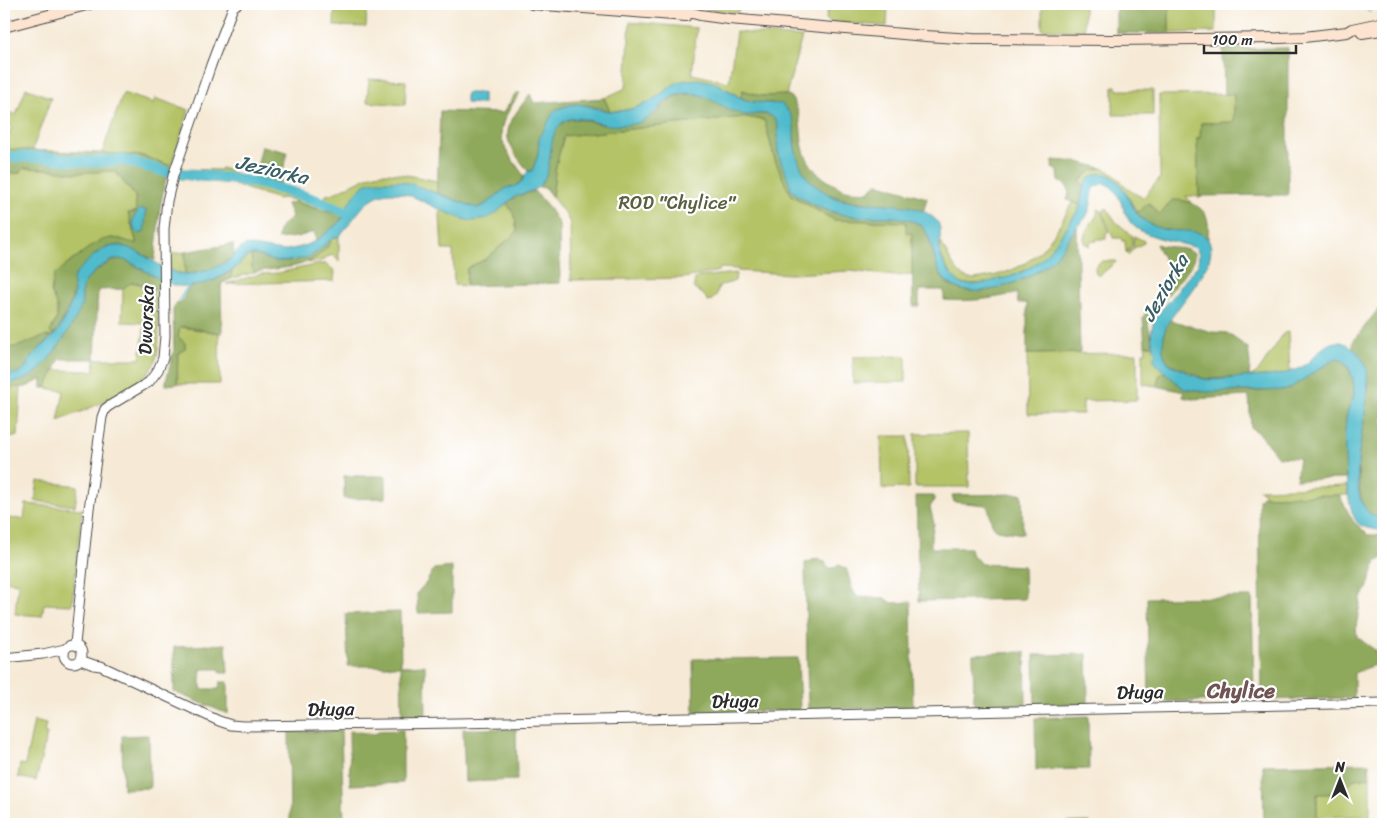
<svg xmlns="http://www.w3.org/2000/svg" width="1387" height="828" font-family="Sriracha,sans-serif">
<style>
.green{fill:#b4c366;stroke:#707748}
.forest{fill:#8fa95b;stroke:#5d6a43}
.water{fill:#50bbcc;stroke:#3e737c}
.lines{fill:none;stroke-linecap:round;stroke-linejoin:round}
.stream{stroke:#50bbcc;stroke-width:2}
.river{stroke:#50bbcc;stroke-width:11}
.tertiary-casing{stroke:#494845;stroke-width:11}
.secondary-casing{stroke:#494845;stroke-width:12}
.tertiary{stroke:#fff;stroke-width:9}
.secondary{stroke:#fde4d1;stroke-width:10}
.labels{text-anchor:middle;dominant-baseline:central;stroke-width:4.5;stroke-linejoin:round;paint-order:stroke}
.park-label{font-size:19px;fill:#5b6040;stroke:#fff}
.street-label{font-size:19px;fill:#2b2b2b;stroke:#fff}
.water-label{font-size:20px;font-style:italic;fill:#385d63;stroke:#fff}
.quarter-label{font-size:21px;font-weight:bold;fill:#705453;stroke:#fff}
</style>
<rect width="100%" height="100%" fill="#fff"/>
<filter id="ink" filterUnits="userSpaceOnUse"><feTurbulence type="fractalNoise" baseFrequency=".02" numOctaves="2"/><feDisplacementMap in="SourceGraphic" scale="10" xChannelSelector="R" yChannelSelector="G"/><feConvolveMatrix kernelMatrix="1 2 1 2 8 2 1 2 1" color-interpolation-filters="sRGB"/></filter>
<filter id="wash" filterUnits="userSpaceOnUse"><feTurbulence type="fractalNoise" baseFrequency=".0096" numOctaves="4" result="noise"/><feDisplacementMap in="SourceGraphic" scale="20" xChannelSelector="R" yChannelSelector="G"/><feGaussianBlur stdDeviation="1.12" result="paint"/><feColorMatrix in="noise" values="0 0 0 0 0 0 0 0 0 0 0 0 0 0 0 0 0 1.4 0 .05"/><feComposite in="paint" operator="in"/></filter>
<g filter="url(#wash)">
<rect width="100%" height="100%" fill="#f6ead6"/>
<path class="green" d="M335,4H367L366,27L334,26Z
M679,4H739L738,13L707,9Z
M828,4H888L887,26L829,22L826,19Z
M1042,4H1084V32L1042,29Z
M1169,4H1216V32L1169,33Z
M630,22L697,28L692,74L729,82L736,32L802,37L786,95L761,96L743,90L741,98L727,89L671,86C654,101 634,112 610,111L604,98L626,88Z
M369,79L406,81L405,105L367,102Z
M1113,86H1116L1117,90H1153V115H1113Z
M26,88L51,98L32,151L4,150L12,126L4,123V110L16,115Z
M123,93L153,103L155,98L189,110L171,166L143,156L102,153Z
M1234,94V122L1201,123L1200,138H1197L1199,196H1201L1199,198L1196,196H1186L1192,204L1181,200L1160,216L1149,204L1137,213L1129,198L1113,178L1086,182L1084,185L1080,182C1102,151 1116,179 1132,192C1136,194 1140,196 1143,198L1160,178L1159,95Z
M745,117L764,120L775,160L792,196L834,220L906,222L912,232V275L894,276L851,271L790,274L738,271V269L720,268L719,271L684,278L571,280L570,223L566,215L552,197L556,165L564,136Z
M4,154L119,158L143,161L170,170L169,175L167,173L116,164L85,166L22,160L4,162Z
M24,168L47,169L75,173L115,171L135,196L136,213H129L137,245L120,239L111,238L91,246L65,266L51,291L57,307V318L52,327L54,336L13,348L4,347V175L8,173H19Z
M221,168L262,182L325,198L326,195C335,195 360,179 372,175C388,169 420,178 437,181V193L399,181L345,210L344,214L323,211L295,202L294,200L282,198L278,199L232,184L180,179L182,169L220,170Z
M1072,202L1080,205L1079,209L1056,243L1038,263L1010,277L987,283L962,284C948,275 939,257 941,242C947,253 953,269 964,277C971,281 979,278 987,277C1034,269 1052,242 1072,202Z
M507,203L515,217L517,232L486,259L467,268L466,286L454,285L453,250H442L440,215L441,209C468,225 485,223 507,203Z
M1107,208L1116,222L1132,235V245L1126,252L1125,241H1122L1121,238H1113L1112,233L1110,232C1109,224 1104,220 1103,211Z
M1098,209L1102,211C1103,221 1108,224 1108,232L1106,233V239H1097V241L1090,242V246L1084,243C1083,224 1098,222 1098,209Z
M339,236V262L334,255L326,257L325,260L308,263L330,243V240Z
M1134,236L1144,241V243L1134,248L1128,255L1126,253L1133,247Z
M185,252V274L170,271V254Z
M251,255L252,267L255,272L231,279L232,271C240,265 243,259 251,255Z
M1103,261H1116V262L1099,276L1096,274L1095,268L1097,264Z
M319,264H326L335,271L334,281L226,284L260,274L278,273Z
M736,273L735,281L719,286L716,296L712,300L708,301L703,294L694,289L695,279L698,277Z
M133,282L154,290C157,308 162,341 156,359C147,388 85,410 58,421L64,391L46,388L54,370L94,371L95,359H140L145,323L122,322L123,289L128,283Z
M180,327L219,333L220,384H178L177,354L185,348V343L178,337Z
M1288,332L1290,372L1281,375L1249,377L1258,372L1284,333Z
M1145,345H1153C1158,357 1155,363 1165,372L1159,376L1157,386L1143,384V352H1146Z
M1137,353V400L1083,401V414H1028L1027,354Z
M906,356V382L853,383V357Z
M10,387H21L18,436L5,439Z
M968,433L969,487H915V434Z
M881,436H908L909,488L882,489Z
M38,481L78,486L75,506L35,501Z
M1347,486L1348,495L1264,496V492L1259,490V489Z
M26,504L82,509L72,605L44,604L42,616L15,614L18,583L4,581V518L24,519Z
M34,721L46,724L44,733L47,734L36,781L18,777L20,764L25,765Z
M1370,777V816L1317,817V793L1334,794L1346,787L1354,779Z"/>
<path class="forest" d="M1116,4H1169V33H1116Z
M1288,48V195L1199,196L1197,138H1200L1201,123L1234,122V95L1224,94L1223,49Z
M742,90L761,96L789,95C801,109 800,125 802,142C805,165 822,180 843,189C850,192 861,191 869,192L876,183L927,198L923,213C887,197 837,212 808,179C803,173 798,163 796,155C795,150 796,145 795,140C791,129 779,114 773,103L752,102L741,98Z
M516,93H520C492,134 497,138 524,176L522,180L516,186L506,188L486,204L477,208L437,193L440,111L503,113Z
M530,94L534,103L604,98L610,111C588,105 576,100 555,111L539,139L538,155L532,171H528C522,163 514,154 510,144C501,127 521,107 530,94Z
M686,94L706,95L730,109L746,115L757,113L769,115L776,119L778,128V151L790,182L791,190C808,204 832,214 853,216C874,218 899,213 917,223C934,232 932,262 942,277C963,309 1031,281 1052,260C1062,250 1069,238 1077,227L1080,353L1027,354V303H1018L1017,293C992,299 970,302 944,300V290H919V306H913L912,233H906V222L834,220L792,196L786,186L775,160L764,120L745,117L564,136L556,165L552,197L545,188L538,187C553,168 546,147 557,129C571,108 592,127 610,124C618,124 650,117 655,114C658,112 660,107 662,105C669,98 677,95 686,94Z
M262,146L287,152L280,187L254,179Z
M4,149L102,153L143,156L171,166L170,170L143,161L119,158L4,154Z
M22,160L85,166L116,164L167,173L160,207L155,260L121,245L107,247L95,254L76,274L72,299L59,329L33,355L25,369L13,375H4V347C22,350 35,335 53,336L50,332L57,318V307L51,292L54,275L91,246L102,240L111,238L120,239L137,244L128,213L136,212L135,196L115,171L75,173L47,169L24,168L19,173H8L4,175V162Z
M1053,160L1078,162L1102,168L1091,171L1080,181L1084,185L1080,205L1067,200C1071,189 1069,187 1059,181L1058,171L1052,168Z
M534,191L547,205L559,224L560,283L466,286L467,268L486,259L517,232L515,217L507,203L517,196Z
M1172,200C1184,199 1203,205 1207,218C1209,224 1208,233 1208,239C1189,223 1157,241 1137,213L1149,203L1160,215Z
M295,202L323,211L344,214C342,222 323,236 316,241L314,232L297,237L278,239C278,223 284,227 292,216L287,204Z
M330,240L331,243C309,271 285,266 255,272L252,268L251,255C260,255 267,260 275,261C296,263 316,256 330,240Z
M233,244L234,254C224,268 202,273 185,274V252Z
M1156,244C1167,248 1186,246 1195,254L1192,264L1153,314L1148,324L1153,345H1145L1143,319L1146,311L1156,302L1172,278C1169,266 1161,256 1156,244Z
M119,259L125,260L160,279V291C145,288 135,275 123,289L98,290L95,359H60L46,388H42V379L26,387L4,388V382L7,383C17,379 28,377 36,372C47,365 75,321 80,309C83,302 81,297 82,290C84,276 107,262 119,259Z
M232,271L231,279L222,283L221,287L222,333C208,332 194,327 180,327L178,337L185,343V349L178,354L177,384L166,385V381L174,350L173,310L176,304L181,303L190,285L214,281Z
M1383,303V519H1381L1370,514L1363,506L1359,488L1358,457L1369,382L1359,354L1354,349L1352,343Z
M1170,320L1212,332L1227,333L1248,348L1250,364L1249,377L1205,379L1169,363L1165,357L1162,349L1165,328Z
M1335,359L1343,360L1353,376L1354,391L1353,401L1348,410L1345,441L1346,479L1296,480L1299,458L1278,457L1258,432L1251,428L1249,396L1191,399L1183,397L1184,392L1157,386L1159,376L1165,372L1184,389L1236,392L1286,390Z
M344,476H386V498L344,499Z
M1022,494L1023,534L997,530C988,523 992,513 986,505L954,502L952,495Z
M1339,495L1353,521L1368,535H1383V558L1376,562L1367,589L1361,598L1356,627L1357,637L1375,650L1377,664L1354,673V698L1262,700L1259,500L1262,496Z
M916,496H934V501L930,507L934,524L931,538V548H970L971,553L981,564L1024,566L1025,599L919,601Z
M818,558L825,562L829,568H834L839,565L846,568C850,578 850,590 858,597L885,598L892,603L911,602L913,708L808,709L805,563Z
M452,567V612L418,613L417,593L426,583L434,569Z
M1252,597L1254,694L1248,700L1149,702L1147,598Z
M400,612L401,666L425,665L426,718H402L401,666H348L346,614Z
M226,644L228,673H220V669H201V689H219L220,682H228V714L174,692V647Z
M1025,652L1026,704L974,707L973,654Z
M1087,654L1088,704H1035L1034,655Z
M798,658L800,710L694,713L693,659Z
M1088,716L1089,769L1036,770L1035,718Z
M463,729H516L517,780L465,782Z
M403,730V783L350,785L349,731C358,731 366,734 376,734L378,731Z
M341,731L344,824H290L289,732Z
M149,735L150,788L123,789L122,736Z
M1369,763L1370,777L1354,779L1342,792L1334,794H1317V824H1264L1263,765Z
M1090,822V824H1038V823Z"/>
<path class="water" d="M698,79L716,83L741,98L752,102L782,104C786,109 791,114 793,120C795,125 794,133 794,139C796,158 802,177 819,188C824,192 830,195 836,198C864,209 912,196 936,220C944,228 938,243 940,253C942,263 953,279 962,284C974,286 984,284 995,280C1001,278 1007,278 1012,276C1043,264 1050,250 1068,225C1071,220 1075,216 1078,211C1082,203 1082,187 1086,182C1091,175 1100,171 1109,175C1126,182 1129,208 1142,219C1149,224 1157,228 1166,230C1177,232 1199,228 1207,238C1225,260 1176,305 1166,327C1164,332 1164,338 1163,343C1162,350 1164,358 1169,363C1174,367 1183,370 1188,373C1194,375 1199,378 1204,379C1217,381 1231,378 1243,377C1264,376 1282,377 1302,367C1313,361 1322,343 1336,342C1349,341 1361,354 1365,364C1380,397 1329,509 1383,519V531C1375,529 1364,529 1358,523C1344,510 1342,428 1348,410C1350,403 1354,400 1354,392C1354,380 1351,369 1343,360L1335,359L1287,390L1206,392L1184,389L1158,366L1153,358L1156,353C1143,323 1160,313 1176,293C1183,283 1190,274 1198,265L1199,254L1196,248C1180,242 1141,237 1131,223C1121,211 1121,187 1103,183L1094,188C1091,197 1092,207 1086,217C1084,221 1079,224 1076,228C1068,239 1061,252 1051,261C1029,281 972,305 947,282C930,267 936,233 917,223C897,213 874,219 853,216C831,214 808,204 791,190C789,176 780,164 778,151C776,141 781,130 776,121C769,109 754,116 745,115C720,110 705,87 677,95C660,100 656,120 634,124C627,125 616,126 608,125C595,123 579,115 567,120C547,129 553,158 546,175C539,192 531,190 517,196C507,201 500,212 490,217C487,218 476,221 472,221C458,220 424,201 409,195C368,185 362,212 339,236C327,239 322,250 311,256C307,258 301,259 297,260C290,261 281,262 274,261C266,260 260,254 252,255C244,256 242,261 238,266C234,270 229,272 225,274C211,283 195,288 178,286C160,283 131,259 119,259C112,259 105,264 99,268C93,273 84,281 82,289C81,295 83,301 81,307C74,325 48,365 33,375C25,380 13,384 4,382V375C11,375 23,373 27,366C29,362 29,359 32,356C40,347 54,338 59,329C63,322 73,302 74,294C74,289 72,283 73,279C74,274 91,257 96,254C130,228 153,273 186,274C201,274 218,268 229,260C235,255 239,248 246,245L282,251L301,247L316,241L336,225L343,218L348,204L359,190L367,183L375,181H399L412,184L477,208L486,204L506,188L516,186L522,181L528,171H532L538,155L539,139L554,111C586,95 592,114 619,111C635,110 650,103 662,93C669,88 674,83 682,81C687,79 693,80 698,79Z
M466,93H483V104L466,103Z
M141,209L146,210C146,213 145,229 144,232L139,234L134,230C131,221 134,215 141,209Z"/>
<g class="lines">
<path class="stream" d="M1362,4L1370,12
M179,301L189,284"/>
<path class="river" d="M4,157H43L87,162L123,160L167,172
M183,174C201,176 219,177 236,179C271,185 318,199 350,214"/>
</g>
</g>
<g filter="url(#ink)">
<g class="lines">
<g class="tertiary-casing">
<path id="tertiary" d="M75,644L89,509L102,417L105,409L109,406L149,382L158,370L163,358L165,336L164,229L167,201L173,176L211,65L233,7L237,4
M64 654a9 9 0 1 1 18 0a9 9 0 1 1-18 0Z
M4,658L43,654L65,649
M80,660L94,665L101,666L219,721L231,725L243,726L457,723L1383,703"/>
</g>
<g class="secondary-casing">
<path id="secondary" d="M532,4L686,16
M627,4L673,8L700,15L729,19L926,36L973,39L1114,40L1279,38L1304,37L1347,32L1352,29L1380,23
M4,27L90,4
M1362,33L1381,30"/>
</g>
<use href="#tertiary" class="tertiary"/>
<use href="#secondary" class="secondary"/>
</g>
</g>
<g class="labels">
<g class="park-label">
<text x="677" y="202">ROD "Chylice"</text>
</g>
<g class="street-label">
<text transform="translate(146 320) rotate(-88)">Dworska</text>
<text transform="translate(1140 692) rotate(-1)">Długa</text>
<text transform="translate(735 701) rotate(-1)">Długa</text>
<text transform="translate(331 709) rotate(-1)">Długa</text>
</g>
<g class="water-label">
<text transform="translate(272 170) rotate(13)">Jeziorka</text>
<text transform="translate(1165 288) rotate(-60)">Jeziorka</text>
</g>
<g class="quarter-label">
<text x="1241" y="691">Chylice</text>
</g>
</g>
<rect width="1387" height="828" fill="none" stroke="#fff" stroke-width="20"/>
<g transform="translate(1340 780)" stroke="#ffffff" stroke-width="4" paint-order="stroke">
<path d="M0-4L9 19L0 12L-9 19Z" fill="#2b2b2b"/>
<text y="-8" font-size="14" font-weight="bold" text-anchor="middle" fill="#2b2b2b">N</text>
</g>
<path d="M1204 45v8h92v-8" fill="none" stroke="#2b2b2b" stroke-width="2.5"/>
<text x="1212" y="45" font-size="15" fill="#2b2b2b" stroke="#ffffff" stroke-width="4" paint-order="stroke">100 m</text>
</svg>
